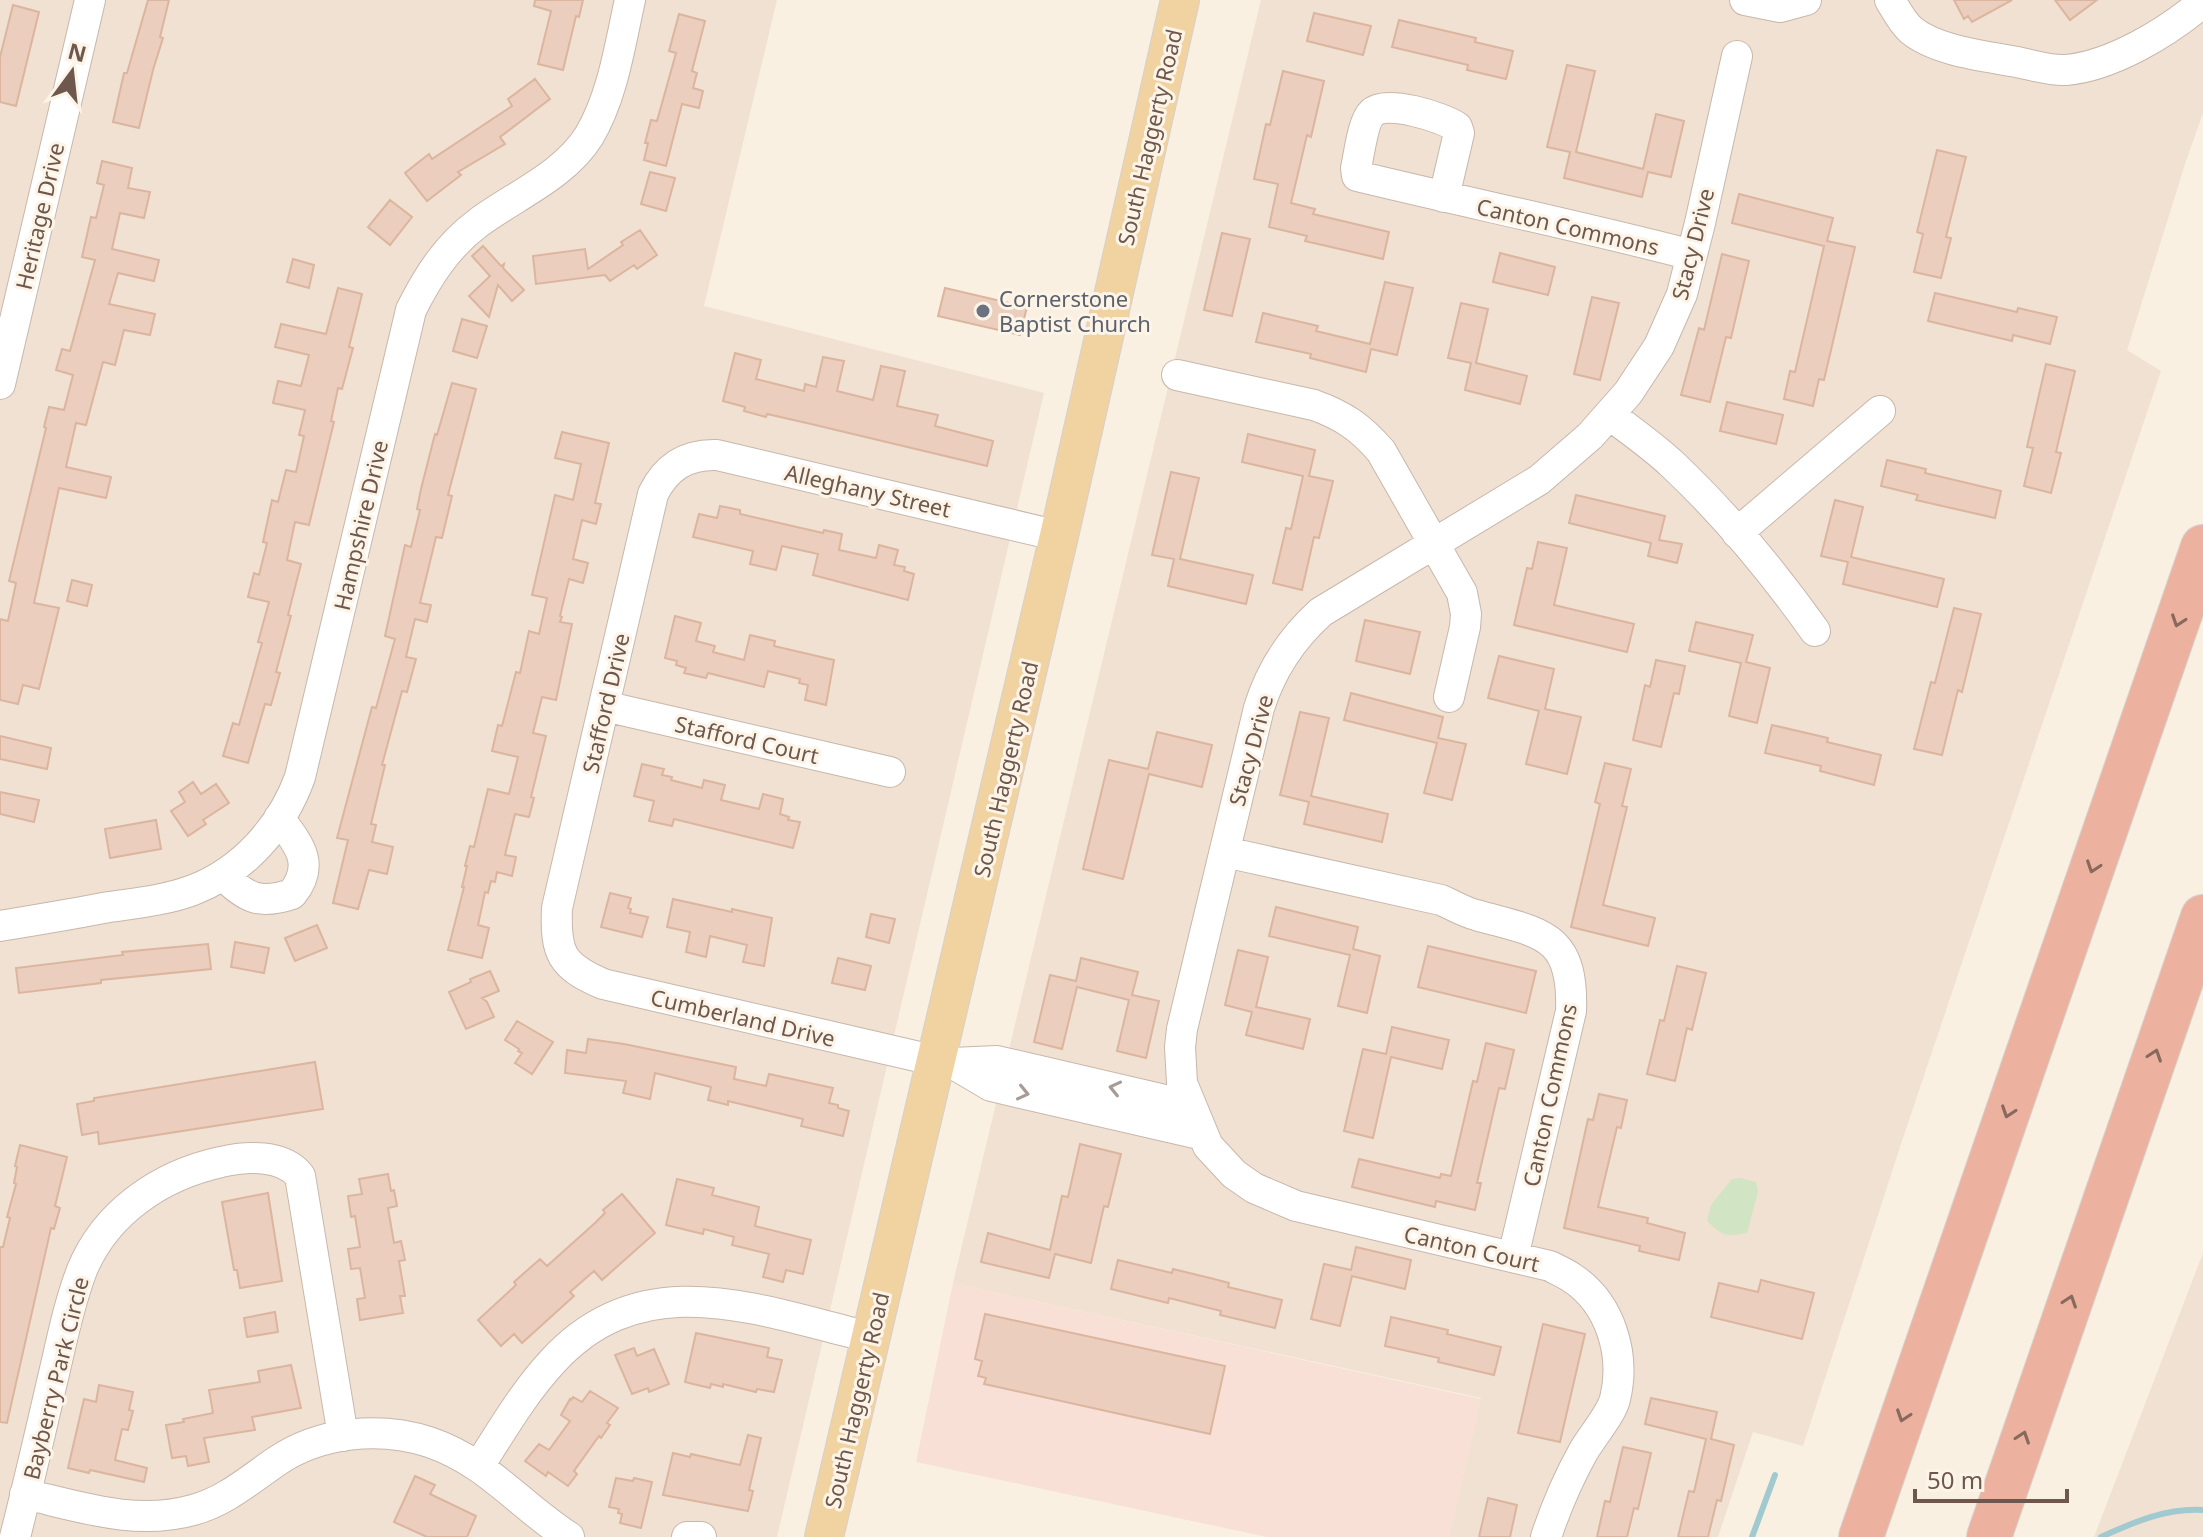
<svg xmlns="http://www.w3.org/2000/svg" width="2203" height="1537" font-family="'Noto Sans',sans-serif">
<style>
.residential{fill:#f0e1d2}
.commercial{fill:#f8e0d7}
.green{fill:#d1e4c3}
.lines{fill:none;stroke-linecap:round;stroke-linejoin:round}
.stream{stroke:#a1cad0;stroke-width:6}
.building{fill:#ebcebd;stroke:#dcb59f;stroke-width:2}
.minor-casing{stroke:#c8b7ab;stroke-width:32}
.major-casing{stroke:#d6d0cd;stroke-width:40}
.highway-casing{stroke:#d6d0cd;stroke-width:46}
.minor{stroke:#fff;stroke-width:30}
.major{stroke:#f1d2a1;stroke-width:38}
.highway{stroke:#edb29f;stroke-width:44}
.oneway{stroke:#87695d}
.oneway2{stroke:#a89a94}
.worship-dot{fill:#6b7280;stroke:#fdf4e8;stroke-width:3}
.labels{text-anchor:middle;dominant-baseline:central;stroke-width:6;stroke-linejoin:round;paint-order:stroke}
.street-label{font-size:22px;fill:#6e574c;stroke:#fdf4e8}
.worship-label{font-size:22px;fill:#5b616d;stroke:#fdf4e8;text-anchor:start}
</style>
<rect width="100%" height="100%" fill="#f9f0e2"/>
<path class="residential" d="M0,0H777L704,306L1044,393L777,1537H0Z
M1261,0H2203V113L2186,161L2127,350L2161,371L1900,1147L1803,1446L1753,1432L1718,1537H1449L1481,1398L953,1283Z
M2203,1253V1537H2094Z"/>
<path class="commercial" d="M953,1283L1481,1399L1449,1537H1267L916,1462Z"/>
<path class="green" d="M1740,1178L1756,1182L1758,1192L1747,1233C1725,1237 1723,1236 1707,1221L1711,1205L1732,1179Z"/>
<g class="lines">
<path class="stream" d="M1752,1537L1775,1475
M2101,1537C2134,1522 2166,1508 2203,1510"/>
</g>
<path class="building" d="M148,0H169L160,37L163,38L153,70L139,128L113,122L124,73H127Z
M535,0H583L579,17L576,16L563,70L538,64L551,11L534,6Z
M1954,0H2012L1972,22L1968,16L1964,19Z
M2055,0H2097L2070,20Z
M13,5L39,12L16,106L0,102V57Z
M1314,13L1371,26L1363,55L1307,41Z
M679,14L705,21L692,71L697,73L693,88L703,91L699,108L682,104L666,166L644,160L648,143H645L651,120L657,121L676,53L669,51Z
M1399,20L1476,38L1475,42L1513,51L1506,79L1467,70L1468,65L1392,47Z
M1567,65L1595,71L1576,152L1643,169L1656,114L1684,121L1671,177L1648,172L1642,197L1564,178L1570,152L1547,147Z
M1283,71L1324,81L1311,137L1307,135L1291,203L1315,209L1313,214L1389,232L1383,259L1305,241L1307,236L1269,227L1278,184L1254,179L1266,124L1270,125Z
M535,79L550,99L500,137L505,144L458,172L461,175L427,201L405,173L429,154L432,159L512,106L508,99Z
M1937,150L1966,157L1946,237L1951,238L1941,278L1914,272L1923,234L1917,232Z
M102,161L132,168L128,188L150,192L144,218L120,213L112,249L159,260L154,281L118,273L109,304L155,314L150,335L124,330L115,365L103,362L86,425L76,423L66,467L111,477L106,498L59,488L34,603L59,608L39,689L23,685L18,704L0,700V619L8,621L16,583L9,581L46,428L44,427L49,407L64,410L73,375L56,370L62,349L70,351L95,260L82,257L91,217L96,218L104,185L97,183Z
M650,172L675,178L666,211L641,204Z
M1739,194L1833,218L1827,241L1855,247L1824,380L1819,379L1813,406L1784,399L1790,371L1795,372L1824,246L1732,223Z
M390,200L412,217L390,245L368,227Z
M640,230L657,255L637,269L634,265L610,281L605,275L536,284L533,256L585,249L588,269L623,245L621,242Z
M1222,233L1250,239L1232,316L1204,310Z
M483,246L501,266L504,264L503,268L524,290L512,301L498,285L489,317L469,296L490,276L472,256Z
M1500,253L1555,267L1548,295L1493,282Z
M1722,254L1749,261L1731,338L1726,337L1710,402L1681,395L1699,328L1704,330Z
M293,259L314,265L309,288L287,282Z
M1385,282L1413,288L1397,355L1371,349L1366,372L1310,358L1311,354L1256,342L1263,313L1318,326L1316,331L1370,344Z
M338,288L362,294L349,347L353,348L342,389L338,388L331,421L334,422L309,525L295,522L287,560L301,564L288,615L291,616L276,672L280,673L271,705L265,704L248,763L223,756L233,723L239,725L262,643L258,642L269,602L248,597L254,573L259,575L267,543L263,542L272,500L278,502L286,470L296,472L304,436L299,435L305,410L273,403L278,381L301,386L309,355L275,347L281,324L326,334Z
M945,288L1027,307L1020,335L938,316Z
M1935,293L2017,312L2018,308L2057,317L2050,344L2013,335L2012,341L1928,321Z
M1592,297L1619,303L1600,380L1574,374Z
M1461,303L1488,309L1476,363L1527,376L1520,404L1465,390L1471,363L1448,358Z
M462,319L487,326L477,358L453,351Z
M735,353L761,360L756,379L804,391L805,384L816,387L823,357L844,361L837,391L873,400L881,366L905,371L897,406L938,415L935,426L993,441L987,466L811,424L767,414L766,417L744,411L745,407L723,401Z
M2046,364L2075,371L2056,452L2061,453L2051,493L2024,486L2033,448L2027,447Z
M452,383L476,389L448,495L452,496L442,538L436,537L420,603L431,605L427,622L415,619L406,657L416,659L407,692L402,691L382,765H385L371,824L376,825L372,842L393,847L387,874L369,870L358,909L333,903L348,840L337,838L372,707L376,708L395,639L385,636L396,586L405,545L411,547L420,510L417,509L421,489L435,434L437,435Z
M1727,402L1783,415L1776,444L1720,431Z
M562,432L609,443L595,503L601,504L596,524L582,520L573,559L588,563L583,583L569,579L560,616L562,617L560,622L572,624L556,700L542,697L533,733L546,736L531,797L534,798L529,817L515,814L505,855L516,857L512,876L497,872L495,882L491,881L488,893L485,892L478,925L489,928L482,958L448,950L464,887H462L467,866H465L470,846L474,847L488,789L509,794L518,757L492,751L498,725L502,726L516,672L520,673L529,631L539,634L547,598L532,595L555,495L573,500L581,464L555,458Z
M1248,434L1315,450L1309,476L1333,481L1319,538L1314,537L1302,590L1273,583L1286,528L1291,529L1303,476L1242,462Z
M1887,460L1926,469L1925,473L2001,491L1995,518L1916,500L1918,495L1881,486Z
M1171,472L1199,478L1180,559L1253,575L1246,604L1168,586L1174,559L1152,555Z
M1576,495L1665,516L1659,540L1682,544L1677,563L1648,556L1651,543L1569,523Z
M1835,500L1863,507L1851,557L1944,579L1937,607L1843,584L1848,562L1821,556Z
M720,506L740,510V514L823,533L824,530L842,534L839,550L876,558L879,545L898,550L894,565L905,567L904,571L914,574L908,600L813,575L818,554L782,546L776,570L750,564L753,551L693,537L699,514L717,518Z
M1538,542L1567,548L1554,605L1634,624L1627,652L1514,625L1527,568L1532,569Z
M72,580L92,585L87,606L67,601Z
M1954,608L1981,614L1962,692L1958,690L1942,755L1914,749L1931,682L1935,683Z
M675,616L701,623L696,641L715,646L713,652L744,660L750,635L775,641L774,646L834,660L826,705L805,700L808,685L799,683L800,679L768,671L764,687L708,673L706,678L684,673L686,668L676,665L677,661L665,658Z
M1365,620L1420,632L1410,674L1356,661Z
M1696,622L1753,635L1746,662L1770,668L1757,723L1729,716L1741,663L1689,651Z
M1499,656L1554,669L1545,709L1581,717L1567,774L1526,764L1539,711L1488,698Z
M1656,660L1685,666L1679,694L1674,693L1661,747L1633,740L1645,685L1650,687Z
M1351,693L1443,717L1438,738L1466,744L1452,800L1424,793L1437,743L1344,720Z
M1300,712L1329,718L1311,796L1388,814L1382,842L1304,824L1309,802L1280,795Z
M1772,725L1828,738L1827,742L1881,755L1874,785L1820,771L1821,766L1765,753Z
M1157,732L1212,745L1202,787L1149,774L1123,879L1083,869L1109,760L1148,769Z
M0,736L51,748L47,769L0,759Z
M1605,763L1631,769L1622,806L1627,807L1603,905L1655,918L1648,946L1571,927L1600,804L1595,802Z
M642,764L664,769L662,775L672,777L671,780L702,788L704,780L725,785L721,800L759,809L763,794L783,799L780,814L789,817L788,820L800,822L793,848L674,819L672,826L649,821L654,801L634,796Z
M193,782L201,794L216,784L229,803L203,820L206,824L188,836L171,811L185,802L179,792Z
M0,792L39,800L34,822L0,814Z
M156,820L161,849L110,858L105,829Z
M610,893L631,898L628,908L631,909L630,913L648,917L642,937L601,927Z
M673,899L732,912V909L772,918L764,966L743,962L747,945L710,936L706,957L686,952L690,932L667,927Z
M1276,907L1358,927L1353,949L1380,956L1367,1013L1338,1006L1350,955L1269,936Z
M871,914L895,919L889,943L866,937Z
M317,925L327,948L295,961L285,938Z
M235,942L269,948L264,973L231,967Z
M208,944L211,969L101,980V983L19,993L16,968L123,955L122,952Z
M1428,946L1536,971L1526,1013L1418,987Z
M1238,950L1268,957L1256,1007L1310,1019L1303,1049L1246,1035L1252,1012L1225,1005Z
M838,958L871,966L865,990L832,983Z
M1081,958L1138,972L1132,995L1159,1001L1146,1058L1117,1051L1129,1000L1077,987L1062,1049L1034,1042L1050,975L1076,981Z
M1677,966L1706,973L1692,1030L1687,1028L1675,1081L1647,1074L1660,1020L1664,1021Z
M490,971L499,991L482,998L487,1002L494,1017L466,1029L449,992L471,982L470,979Z
M517,1021L553,1042L532,1074L515,1063L522,1053L518,1051L519,1049L505,1040Z
M1392,1027L1449,1040L1442,1069L1391,1057L1373,1138L1344,1131L1363,1049L1386,1054Z
M588,1039L624,1044L736,1067L734,1079L766,1086L769,1074L833,1088L829,1103L838,1105V1108L849,1111L843,1136L801,1126L803,1119L728,1101V1105L708,1100L711,1087L655,1073L650,1099L623,1093L626,1081L565,1073L567,1050L586,1053Z
M1486,1043L1514,1050L1505,1089L1499,1088L1477,1183H1481L1475,1210L1436,1201L1435,1207L1352,1187L1359,1159L1440,1178L1441,1174L1451,1176L1473,1081L1477,1082Z
M315,1062L323,1109L99,1144L98,1132L82,1135L77,1104L94,1101V1098Z
M1599,1094L1627,1100L1621,1128L1617,1127L1598,1207L1648,1218L1647,1223L1685,1233L1679,1260L1639,1251L1640,1246L1564,1228L1588,1119L1593,1120Z
M1080,1144L1121,1154L1108,1207L1104,1206L1091,1263L1055,1254L1049,1278L981,1262L988,1233L1050,1250L1062,1196L1068,1197Z
M20,1145L67,1157L55,1206L60,1208L54,1229L51,1228L7,1423L0,1422V1247H3L10,1218L7,1217L16,1184L14,1183L17,1167L15,1166Z
M388,1174L391,1191L394,1190L397,1206L388,1208L394,1243L401,1241L405,1260L399,1261L405,1296H400L403,1313L360,1320L357,1299L365,1298L360,1268L351,1269L348,1249L360,1247L355,1216L351,1217L348,1196L362,1194L359,1179Z
M677,1179L714,1188L712,1195L759,1207L755,1226L811,1240L803,1274L786,1270L783,1282L763,1277L769,1254L732,1245L734,1237L704,1229L703,1234L666,1225Z
M268,1193L282,1281L240,1288L237,1270H234L222,1202Z
M622,1194L655,1233L602,1280L594,1271L570,1292L574,1296L522,1343L514,1334L501,1346L478,1320L516,1285L514,1282L540,1259L547,1266L595,1223L605,1213L603,1210Z
M1356,1247L1411,1260L1405,1289L1352,1276L1340,1326L1311,1319L1324,1264L1351,1270Z
M1118,1260L1172,1273L1173,1269L1214,1279L1229,1283L1228,1287L1282,1300L1275,1328L1220,1315L1221,1311L1169,1298L1168,1303L1111,1289Z
M1761,1280L1814,1293L1802,1339L1711,1317L1719,1283L1758,1292Z
M275,1312L278,1332L247,1337L244,1318Z
M985,1314L1225,1366L1210,1434L984,1384L986,1378L978,1376L982,1361L975,1359Z
M1391,1317L1448,1330L1447,1334L1501,1347L1494,1375L1438,1362L1439,1358L1385,1346Z
M1543,1324L1585,1334L1560,1442L1518,1433Z
M696,1333L769,1348L767,1357L782,1360L774,1392L757,1389L756,1392L723,1384V1387L711,1384L710,1388L685,1382Z
M634,1348L637,1356L654,1349L669,1384L649,1392L648,1388L632,1394L615,1355Z
M291,1365L301,1408L252,1417L255,1430L204,1438L209,1462L188,1466L186,1456L172,1458L166,1425L184,1422L183,1419L213,1413L209,1390L260,1382L258,1371Z
M99,1385L133,1392L129,1410L133,1411L128,1430L122,1429L115,1460L147,1468L144,1482L90,1470L89,1473L68,1468L84,1399L96,1402Z
M590,1391L618,1408L607,1423L610,1425L601,1438L599,1436L574,1471L577,1474L568,1486L548,1472L546,1476L525,1461L539,1444L549,1450L570,1421L561,1415L570,1399L571,1400L573,1397L582,1402Z
M1651,1398L1717,1412L1711,1439L1734,1445L1721,1501L1717,1500L1708,1537H1678L1689,1491L1694,1492L1706,1439L1645,1424Z
M748,1435L761,1438L749,1490L753,1491L748,1511L663,1495L673,1453L690,1457L691,1454L740,1465Z
M1623,1447L1651,1453L1638,1509L1634,1508L1627,1537H1597L1605,1501L1610,1502Z
M415,1476L435,1485L430,1494L476,1516L467,1537H427L394,1522Z
M616,1478L633,1481L634,1478L652,1482L641,1528L620,1523L622,1514L618,1513L619,1509L609,1507Z
M1488,1498L1517,1505L1510,1537H1479Z"/>
<g class="lines">
<g class="minor-casing">
<path id="minor" d="M1745,0L1780,7L1806,0
M1890,0C1896,10 1902,22 1911,30C1936,51 1985,56 2017,62C2032,65 2050,71 2066,70C2112,66 2168,32 2203,2
M1444,197L1459,133L1457,127C1442,117 1385,99 1372,113C1363,121 1359,155 1356,168L1357,176C1468,203 1581,226 1692,255
M1177,375L1314,405C1344,416 1360,427 1381,451L1462,593L1466,614L1465,627L1449,697
M0,384L90,0
M1610,415C1631,431 1654,447 1673,465C1726,515 1773,572 1815,631
M1737,533L1880,411
M1059,536L717,455C687,454 666,467 653,494L557,908C555,953 561,966 603,984L937,1061L952,1063L997,1061L1191,1106
M604,706L890,772
M1225,852L1441,900C1453,905 1464,912 1476,915C1539,933 1574,932 1571,1011L1513,1257
M223,875C246,898 259,905 292,894C316,864 299,845 279,818
M0,926C36,920 73,914 109,907C137,903 167,900 193,890C243,871 282,827 300,777L411,310C428,276 447,246 478,223C514,196 564,176 589,136C613,96 620,44 630,0
M952,1063L991,1086L1203,1135
M479,1466C502,1430 524,1392 553,1361C644,1262 759,1311 870,1337
M25,1494C81,1507 136,1526 193,1510C226,1501 249,1480 277,1461C320,1432 379,1426 429,1442C488,1462 519,1505 569,1537
M15,1537C28,1486 40,1434 52,1382C61,1345 68,1306 82,1270C106,1212 161,1175 221,1162C246,1156 283,1154 300,1176L343,1436
M687,1537H701
M1546,1537C1556,1507 1568,1479 1583,1452C1592,1436 1611,1415 1615,1399C1626,1354 1610,1303 1572,1278C1565,1273 1557,1270 1550,1266L1296,1206L1254,1188L1234,1174L1208,1146L1182,1083L1180,1047L1182,1029L1259,708C1271,669 1291,639 1321,612L1539,480L1590,436L1628,393L1659,346L1682,294L1700,223L1737,56"/>
</g>
<g class="major-casing">
<path id="major" d="M824,1537L1059,536L1180,0"/>
</g>
<g class="highway-casing">
<path id="highway" d="M1861,1537L2203,547
M1989,1537L2203,917"/>
</g>
<use href="#minor" class="minor"/>
<use href="#major" class="major"/>
<use href="#highway" class="highway"/>
</g>
<defs><path id="oneway-chevron" d="M-2-3.5L2.5 0L-2 3.5" fill="none" stroke-width="1.6" stroke-linecap="round" stroke-linejoin="round" transform="scale(2)"/></defs>
<g class="oneway">
<use href="#oneway-chevron" transform="translate(2178 621) rotate(109)"/>
<use href="#oneway-chevron" transform="translate(2093 867) rotate(109)"/>
<use href="#oneway-chevron" transform="translate(2155 1055) rotate(-71)"/>
<use href="#oneway-chevron" transform="translate(2008 1112) rotate(109)"/>
<use href="#oneway-chevron" transform="translate(2070 1301) rotate(-71)"/>
<use href="#oneway-chevron" transform="translate(1903 1416) rotate(109)"/>
<use href="#oneway-chevron" transform="translate(2023 1437) rotate(-71)"/>
</g>
<g class="oneway2">
<use href="#oneway-chevron" transform="translate(1115 1088) rotate(-167)"/>
<use href="#oneway-chevron" transform="translate(1023 1093) rotate(13)"/>
</g>
<circle class="worship-dot" cx="983" cy="311" r="8"/>
<g class="labels">
<g class="street-label">
<text transform="translate(1149 137) rotate(-77)">South Haggerty Road</text>
<text transform="translate(39 216) rotate(-77)">Heritage Drive</text>
<text transform="translate(1568 226) rotate(13)">Canton Commons</text>
<text transform="translate(1692 244) rotate(-76)">Stacy Drive</text>
<text transform="translate(868 490) rotate(13)">Alleghany Street</text>
<text transform="translate(360 525) rotate(-77)">Hampshire Drive</text>
<text transform="translate(605 703) rotate(-77)">Stafford Drive</text>
<text transform="translate(747 739) rotate(13)">Stafford Court</text>
<text transform="translate(1250 750) rotate(-75)">Stacy Drive</text>
<text transform="translate(1005 769) rotate(-77)">South Haggerty Road</text>
<text transform="translate(743 1017) rotate(13)">Cumberland Drive</text>
<text transform="translate(1549 1095) rotate(-78)">Canton Commons</text>
<text transform="translate(1472 1248) rotate(13)">Canton Court</text>
<text transform="translate(55 1378) rotate(-76)">Bayberry Park Circle</text>
<text transform="translate(856 1400) rotate(-77)">South Haggerty Road</text>
</g>
<g class="worship-label">
<text x="999" y="298">Cornerstone<tspan x="999" dy="25">Baptist Church</tspan></text>
</g>
</g>
<g transform="translate(72 72) rotate(15)" stroke="#fdf4e8" stroke-width="6" paint-order="stroke">
<path d="M0-6L14 30L0 20L-14 30Z" fill="#6e574c"/>
<text y="-12" font-size="22" font-weight="bold" text-anchor="middle" fill="#6e574c">N</text>
</g>
<path d="M1915 1489v12h152v-12" fill="none" stroke="#6e574c" stroke-width="4"/>
<text x="1927" y="1489" font-size="24" fill="#6e574c" stroke="#fdf4e8" stroke-width="6" paint-order="stroke">50 m</text>
</svg>
